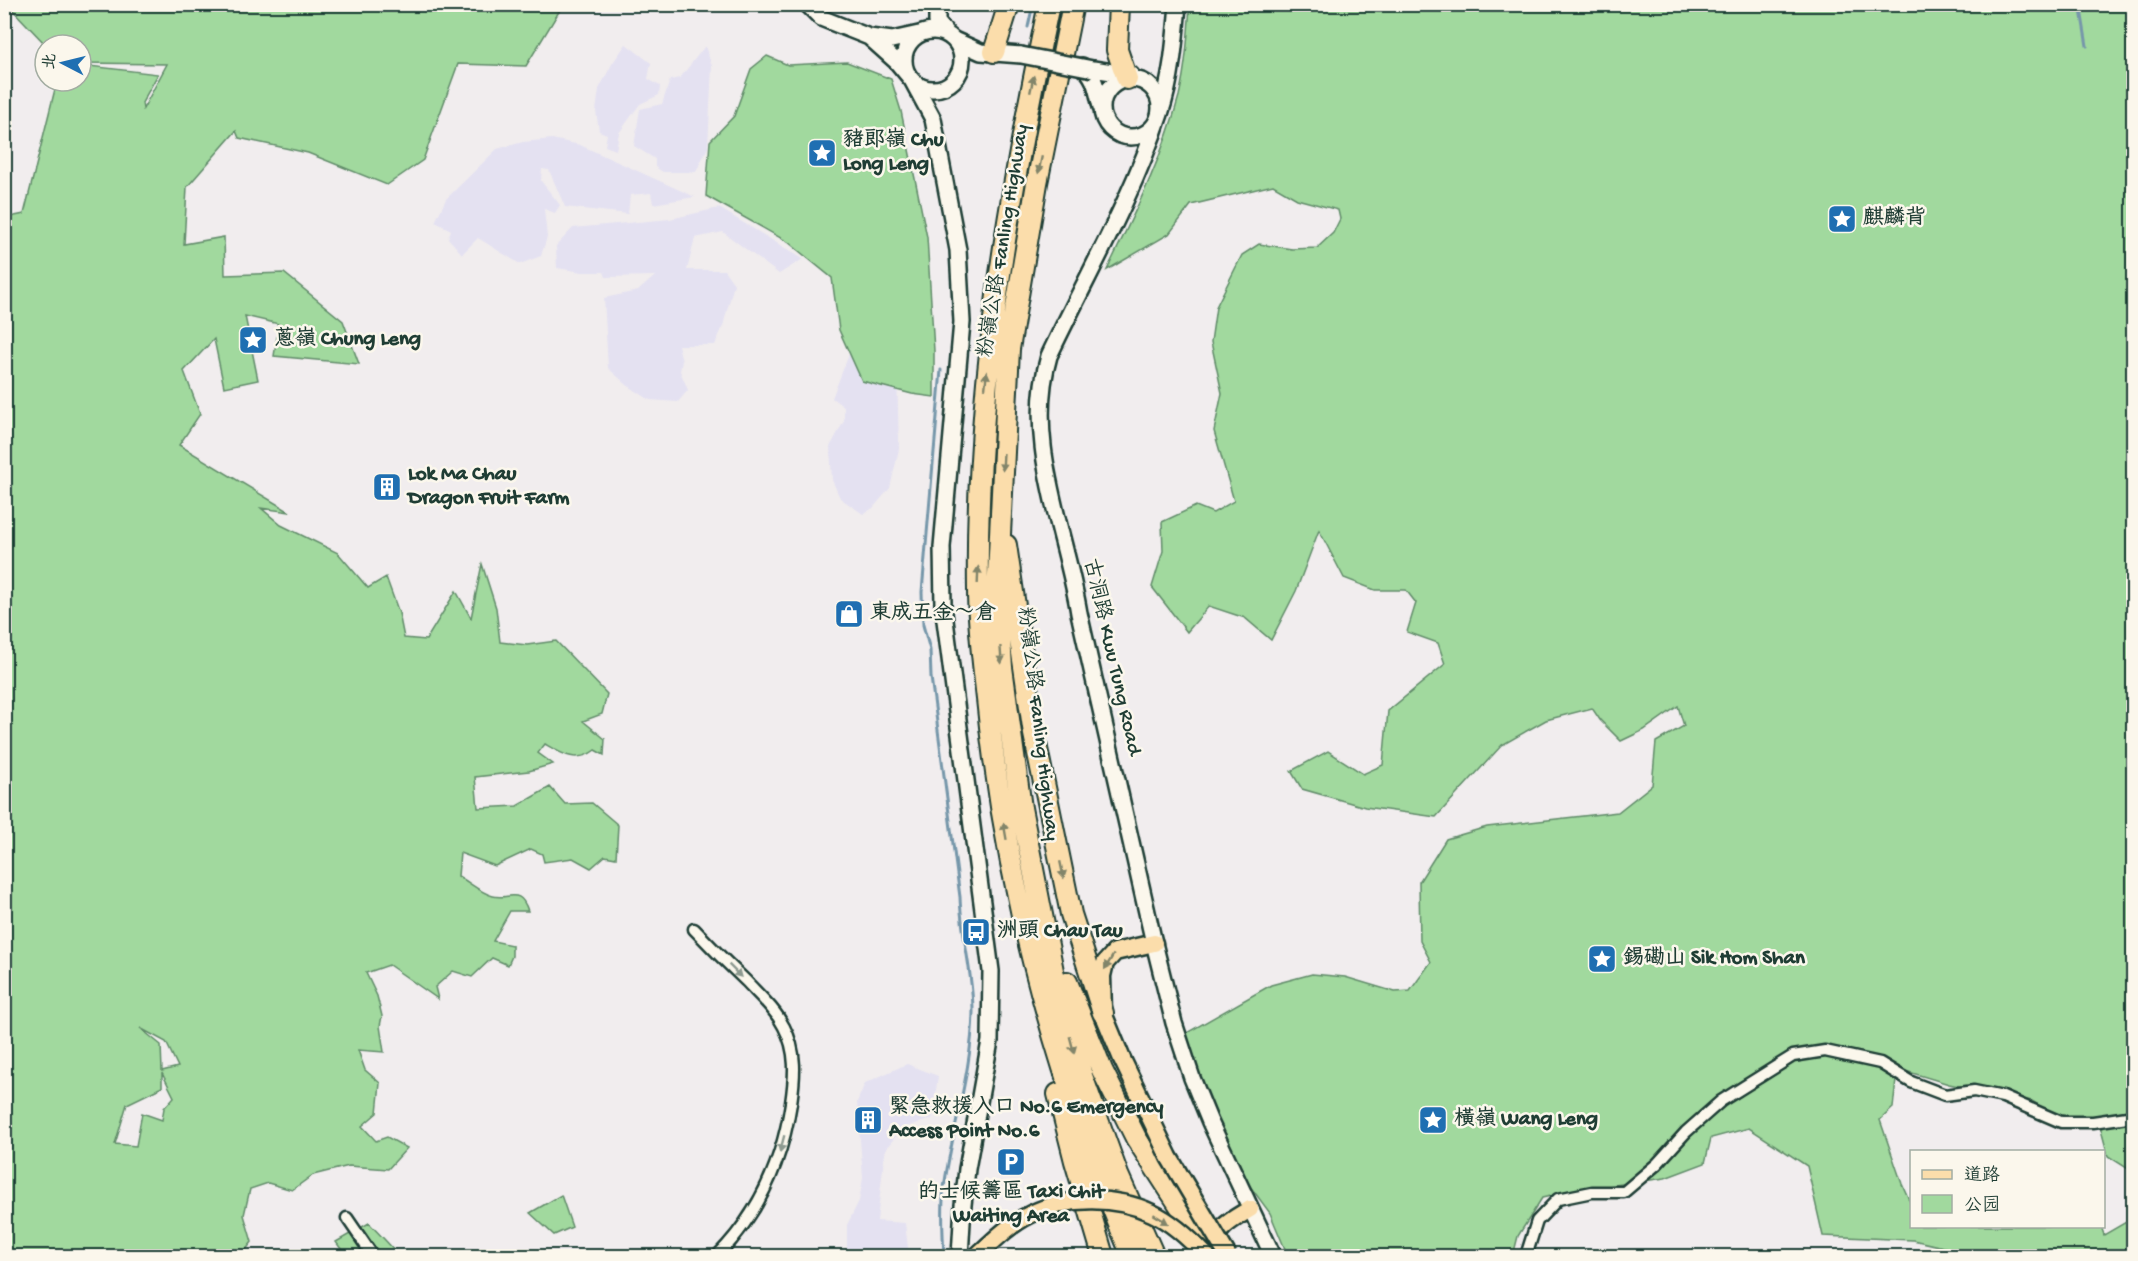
<svg xmlns="http://www.w3.org/2000/svg" width="2138" height="1261" font-family="'Gochi Hand','LXGW WenKai TC',sans-serif">
<style>
.built{fill:#e4e1f1}
.green{fill:#a1d99e;stroke:#608b69;stroke-width:1.5;fill-rule:evenodd}
.lines{fill:none;stroke-linecap:round;stroke-linejoin:round}
.stream{stroke:#7697aa;stroke-width:3}
.street-casing{stroke:#1f3d34;stroke-width:15}
.secondary-casing{stroke:#1f3d34;stroke-width:20}
.primary-casing{stroke:#1f3d34;stroke-width:21}
.highway-casing{stroke:#1f3d34;stroke-width:24}
.street{stroke:#fbf7ec;stroke-width:10}
.secondary{stroke:#fbf7ec;stroke-width:15}
.primary{stroke:#fbddab;stroke-width:16}
.highway{stroke:#fbddab;stroke-width:20}
.secondary-bridge-casing{stroke:#1f3d34;stroke-width:20;stroke-linecap:butt}
.primary-bridge-casing{stroke:#1f3d34;stroke-width:21;stroke-linecap:butt}
.secondary-bridge{stroke:#fbf7ec;stroke-width:15}
.primary-bridge{stroke:#fbddab;stroke-width:16}
.oneway{fill:#82856a}
.oneway2{fill:#8d9a90}
.labels{text-anchor:middle;dominant-baseline:central;stroke-width:5;stroke-linejoin:round;paint-order:stroke}
.poi-label{font-size:21px;font-weight:bold;fill:#1f3d34;stroke:#fbf7ec;text-anchor:start}
.street-label{font-size:21px;fill:#1f3d34;stroke:#fbf7ec}
</style>
<rect width="100%" height="100%" fill="#f1edee"/>
<filter id="ink" filterUnits="userSpaceOnUse"><feTurbulence type="fractalNoise" baseFrequency=".0167" numOctaves="2"/><feDisplacementMap in="SourceGraphic" scale="12" xChannelSelector="R" yChannelSelector="G"/><feConvolveMatrix kernelMatrix="1 2 1 2 8 2 1 2 1" color-interpolation-filters="sRGB"/></filter>
<g filter="url(#ink)">
<path class="built" d="M626,44L651,63L648,79L660,86L659,95L640,104L619,133L616,150L605,146L607,134L599,131L596,111L599,89L612,64Z
M705,46L712,66L708,147L696,172H663L655,167V159L634,146L640,109L662,104L670,80L680,78Z
M552,139L580,145L695,197L653,204L651,193L630,195L628,214L565,207L549,170L542,169L541,181L560,205L555,213L544,209L547,237L541,256L520,264L478,238L462,254L448,238L451,230L435,222L446,199L497,149L523,142Z
M719,208L803,259L779,274L723,232L695,238L687,270H724L734,284L723,326L715,345H678L682,361L680,371L688,390L678,402L650,400L627,385L608,368L604,298L638,291L655,276L606,277L604,272H582L557,268L556,246L573,228L670,219Z
M855,339L897,371L899,449L890,488L873,508L863,514L840,498L832,480L830,447L844,421V407L832,398Z
M907,1064L938,1076L932,1119L902,1128L885,1150L877,1221L905,1223L908,1248L913,1256H847V1225L859,1201L863,1178L857,1102L865,1083Z"/>
<path class="green" d="M8,5H563L526,66L458,64L423,160L387,185L308,153L239,138L236,131L187,187L184,244L224,237L225,275L284,273L343,321L359,364L274,356L279,324L245,316L258,380L224,387L214,339L184,371L200,414L179,445L290,512L261,508L281,525L338,553L368,588L386,577L399,613L404,638L426,640L456,591L471,618L482,564L496,608L500,642L527,645L556,641L607,694L602,714L583,721L605,739L604,755L595,750C577,764 562,754 545,744L538,753L553,764L529,771L475,777L478,808L517,806L550,787L565,804L592,803L618,825L616,858L605,856L591,868L573,858L544,862L542,854L531,849L495,866L460,853L458,876C469,882 481,893 493,896C509,900 520,886 528,911H510L493,941L512,945V956L508,965L492,958L472,977L453,971L435,987L438,999L389,965L366,973L377,996L382,1016L380,1026L384,1052L358,1050L365,1070L380,1083L377,1113L362,1126L376,1141L387,1137L407,1148L388,1169L349,1166L313,1175L292,1190L268,1183L250,1189L244,1215L252,1242L241,1256H5V218L24,214L57,81H81V65L158,74L142,103L143,109L167,64L81,63V45H46ZM140,1028L166,1042L178,1067L162,1071L161,1045ZM162,1073L174,1097L164,1108L162,1120L142,1113L136,1146L115,1144L127,1104L162,1087Z
M1190,5H2133V1172L2108,1156L2098,1118H2072L2050,1112L2032,1101L1949,1084L1906,1071L1896,1080L1893,1108L1880,1120L1902,1184L1911,1204L1912,1226H2101L2104,1235L2133,1218V1256H1962L1961,1251L1913,1240L1823,1236L1807,1166L1749,1128L1711,1138L1705,1163L1665,1178L1579,1190L1542,1198L1518,1236L1513,1256H1288L1270,1213L1241,1174L1197,1086L1183,1035L1271,985L1312,974L1345,977L1395,992L1410,991L1431,962L1420,941L1419,882L1446,839L1487,827L1618,812L1652,785L1656,742L1684,726L1678,706L1644,730L1621,741L1600,720L1592,708L1546,720L1502,745L1436,817L1365,807L1302,789L1291,771L1328,751L1363,774L1383,765L1388,711L1445,664L1438,643L1407,632L1416,603L1406,590H1375L1344,578L1319,530L1296,591L1271,640L1245,618L1209,606L1187,632L1152,587L1163,551L1162,522L1196,506L1213,513L1234,501L1214,431L1222,393L1211,342L1216,307L1242,255L1259,244L1292,249L1317,248L1333,233L1340,219L1338,210L1297,199L1273,185L1191,205L1169,234L1107,270C1134,214 1163,157 1179,96C1186,66 1188,35 1190,5Z
M767,56L788,65L847,62L891,79L901,111L927,237L934,351V397L912,394L862,381L839,330L832,278L788,242L706,196L710,141L734,116L751,69Z
M561,1195L572,1227L554,1235L530,1213Z
M369,1223L400,1256H346L336,1242Z"/>
<g class="lines">
<path class="stream" d="M2080,4L2087,46
M1028,27L1033,4
M941,370L922,592L923,625L930,650L931,677L960,897C961,935 973,973 973,1011C972,1071 952,1129 944,1188C941,1210 943,1234 944,1256"/>
<g class="street-casing">
<path id="street" d="M694,929C711,947 728,964 746,981C760,996 775,1009 784,1027C797,1051 795,1076 791,1103C782,1162 759,1214 717,1256
M347,1218L373,1256
M1526,1256L1537,1221L1558,1199L1592,1192H1624L1657,1164L1686,1132L1721,1101L1793,1056L1825,1051L1880,1063L1911,1082L1945,1095L1974,1091L2003,1097L2061,1122H2093L2134,1116"/>
</g>
<g class="secondary-casing">
<path id="secondary" d="M807,4L821,18L869,37L892,40L919,34
M937,4V22L947,34
M1178,4C1175,40 1172,79 1160,114C1132,198 1087,276 1049,356C1024,442 1065,528 1079,613L1154,943L1174,1023L1192,1078L1210,1122L1273,1256
M904 60a29 29 0 1 1 58 0a29 29 0 1 1-58 0Z
M869,37L897,62L912,80L933,119L958,250L962,322L942,547L943,605L991,971L990,1041L967,1169L963,1205L960,1256
M954,40L981,52L1021,55
M1082,66C1096,76 1097,92 1101,107
M1093,69L1131,75
M1102 108a29 29 0 1 1 58 0a29 29 0 1 1-58 0Z"/>
</g>
<g class="primary-casing">
<path id="primary" d="M1122,1059L1103,1013L1102,976L1105,963L1115,952L1154,943
M1214,1248C1215,1227 1234,1219 1250,1209"/>
</g>
<g class="highway-casing">
<path id="highway" d="M1049,4C1008,200 975,390 978,590C978,626 983,663 987,699C1006,893 1057,1077 1132,1256
M1073,4L1037,183L1009,349L997,596L1002,667L1021,808L1053,971L1082,1076L1118,1175L1154,1256
M1119,4L1117,50L1127,79
M994,52L1009,4
M1006,545L1034,734L1071,914L1103,1013
M1067,982L1102,1070L1136,1138L1182,1209L1210,1256
M1058,1094L1075,1161L1103,1256"/>
</g>
<use href="#street" class="street"/>
<use href="#secondary" class="secondary"/>
<use href="#primary" class="primary"/>
<use href="#highway" class="highway"/>
<g class="secondary-bridge-casing">
<path id="secondary-bridge" d="M1021,55L1093,69"/>
</g>
<g class="primary-bridge-casing">
<path id="primary-bridge" d="M1122,1059L1169,1157L1228,1256
M977,1256C993,1241 1010,1224 1031,1214C1067,1196 1115,1196 1152,1213C1172,1222 1191,1240 1206,1256"/>
</g>
<use href="#secondary-bridge" class="secondary-bridge"/>
<use href="#primary-bridge" class="primary-bridge"/>
</g>
<defs><path id="oneway-solid" d="M-6-.8H1V-3.2L6.5 0L1 3.2V.8H-6Z" transform="scale(1.5)"/></defs>
<g class="oneway">
<use href="#oneway-solid" transform="translate(1032 84) rotate(-78)"/>
<use href="#oneway-solid" transform="translate(1040 165) rotate(102)"/>
<use href="#oneway-solid" transform="translate(986 380) rotate(-84)"/>
<use href="#oneway-solid" transform="translate(1003 462) rotate(93)"/>
<use href="#oneway-solid" transform="translate(978 575) rotate(-88)"/>
<use href="#oneway-solid" transform="translate(1001 655) rotate(86)"/>
<use href="#oneway-solid" transform="translate(1005 831) rotate(-100)"/>
<use href="#oneway-solid" transform="translate(1062 870) rotate(78)"/>
<use href="#oneway-solid" transform="translate(1109 962) rotate(121)"/>
<use href="#oneway-solid" transform="translate(1072 1045) rotate(75)"/>
<use href="#oneway-solid" transform="translate(1161 1219) rotate(32)"/>
</g>
<g class="oneway2">
<use href="#oneway-solid" transform="translate(735 971) rotate(45)"/>
<use href="#oneway-solid" transform="translate(782 1144) rotate(105)"/>
</g>
</g>
<defs>
<g id="sight-square" transform="scale(1.5)"><rect x="-9" y="-9" width="18" height="18" rx="4" fill="#1f6fb2" stroke="#fbf7ec"/><path d="M0-6L1.8-2.2L6-1.7L2.9 1.2L3.7 5.4L0 3.3L-3.7 5.4L-2.9 1.2L-6-1.7L-1.8-2.2Z" fill="#fff"/></g>
<g id="building-square" transform="scale(1.5)"><rect x="-9" y="-9" width="18" height="18" rx="4" fill="#1f6fb2" stroke="#fbf7ec"/><path d="M-4-6H4V6H1V3H-1V6H-4ZM-2.5-4.3h1.7v1.8h-1.7ZM.8-4.3h1.7v1.8H.8ZM-2.5-1h1.7V.8h-1.7ZM.8-1h1.7V.8H.8Z" fill="#fff"/></g>
<g id="shop-square" transform="scale(1.5)"><rect x="-9" y="-9" width="18" height="18" rx="4" fill="#1f6fb2" stroke="#fbf7ec"/><path d="M-5-2.5h2.3a2.7 3.5 0 0 1 5.4 0H5L5.5 6h-11ZM-1.5-2.5h3a1.5 2.3 0 0 0-3 0Z" fill="#fff"/></g>
<g id="bus-square" transform="scale(1.5)"><rect x="-9" y="-9" width="18" height="18" rx="4" fill="#1f6fb2" stroke="#fbf7ec"/><path d="M-5-6H5V4H4V6H2V4H-2V6H-4V4H-5ZM-3.5-4V0h7V-4ZM-3.5 1.2v1.5H-2V1.2ZM2 1.2v1.5H3.5V1.2Z" fill="#fff"/></g>
<g id="parking-square" transform="scale(1.5)"><rect x="-9" y="-9" width="18" height="18" rx="4" fill="#1f6fb2" stroke="#fbf7ec"/><path d="M-3.5-5.5H1a3.5 3.5 0 0 1 0 7H-1V5.5H-3.5ZM-1-3.4V-.6H.8a1.4 1.4 0 0 0 0-2.8Z" fill="#fff"/></g>
</defs>
<g fill-rule="evenodd">
<use href="#sight-square" x="822" y="153"/>
<use href="#sight-square" x="1842" y="219"/>
<use href="#sight-square" x="253" y="340"/>
<use href="#building-square" x="387" y="487"/>
<use href="#shop-square" x="849" y="614"/>
<use href="#bus-square" x="976" y="932"/>
<use href="#sight-square" x="1602" y="959"/>
<use href="#building-square" x="868" y="1120"/>
<use href="#sight-square" x="1433" y="1120"/>
<use href="#parking-square" x="1011" y="1162"/>
</g>
<g class="labels">
<g class="poi-label">
<text x="843" y="141">豬郎嶺 Chu<tspan x="843" dy="24">Long Leng</tspan></text>
<text x="1863" y="219">麒麟背</text>
<text x="274" y="340">蔥嶺 Chung Leng</text>
<text x="408" y="475">Lok Ma Chau<tspan x="408" dy="24">Dragon Fruit Farm</tspan></text>
<text x="870" y="614">東成五金～倉</text>
<text x="997" y="932">洲頭 Chau Tau</text>
<text x="1623" y="959">錫磡山 Sik Hom Shan</text>
<text x="889" y="1108">緊急救援入口 No.6 Emergency<tspan x="889" dy="24">Access Point No.6</tspan></text>
<text x="1454" y="1120">橫嶺 Wang Leng</text>
<text x="1011" y="1193" text-anchor="middle">的士候籌區 Taxi Chit<tspan x="1011" dy="24">Waiting Area</tspan></text>
</g>
<g class="street-label">
<text transform="translate(1005 241) rotate(-81)">粉嶺公路 Fanling Highway</text>
<text transform="translate(1111 657) rotate(77)">古洞路 Kwu Tung Road</text>
<text transform="translate(1037 724) rotate(83)">粉嶺公路 Fanling Highway</text>
</g>
</g>
<rect width="2138" height="1261" fill="none" stroke="#fbf7ec" stroke-width="24"/>
<rect x="12" y="12" width="2114" height="1237" fill="none" stroke="#1f3d34" stroke-width="2" filter="url(#ink)"/>
<rect x="1910" y="1150" width="195" height="78" fill="#fbf7ec" stroke="#a3ada2" stroke-width="1.5"/>
<rect x="1922" y="1170" width="30" height="9" fill="#fbddab" stroke="#a3ada2" stroke-width="1.5"/>
<text x="1964" y="1180" font-size="18" fill="#1f3d34">道路</text>
<rect x="1922" y="1195" width="30" height="18" fill="#a1d99e" stroke="#a3ada2" stroke-width="1.5"/>
<text x="1964" y="1210" font-size="18" fill="#1f3d34">公园</text>
<g transform="translate(63 63) rotate(277)"><circle r="28" fill="#fbf7ec" stroke="#a3ada2" stroke-width="1.5"/>
<path d="M0-4.5L10 22L0 15L-10 22Z" fill="#1f6fb2"/>
<text y="-9" font-size="16" font-weight="bold" text-anchor="middle" fill="#1f3d34">北</text>
</g>
</svg>
